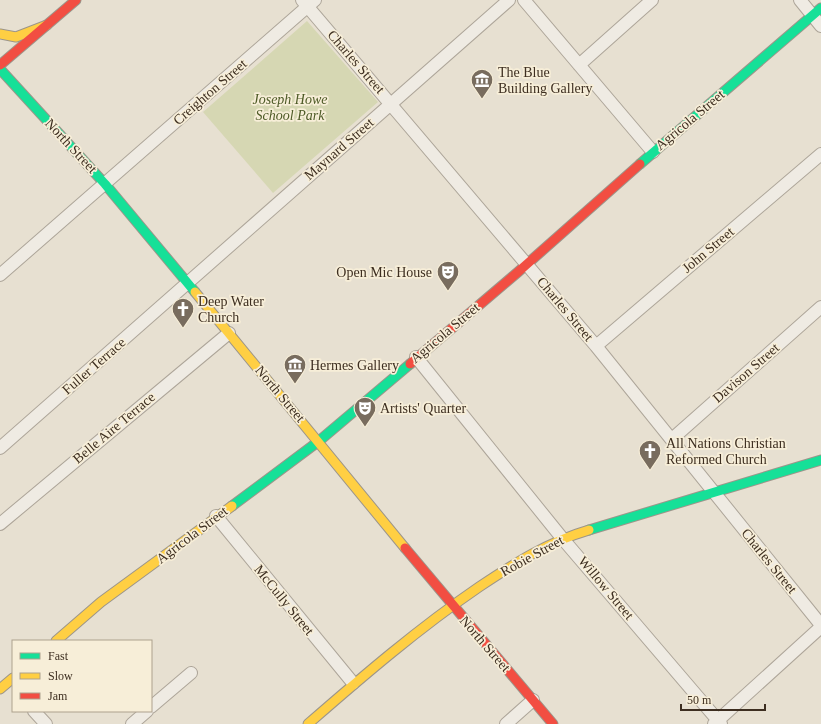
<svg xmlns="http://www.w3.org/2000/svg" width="821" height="724" font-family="'Times New Roman',serif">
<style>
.green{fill:#d6d7b3}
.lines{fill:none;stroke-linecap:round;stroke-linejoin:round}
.street-casing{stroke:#ada599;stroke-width:14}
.fast-casing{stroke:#9c958a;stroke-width:11}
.slow-casing{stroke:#9c958a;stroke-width:11}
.jam-casing{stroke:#9c958a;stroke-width:11}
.street{stroke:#efebe3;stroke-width:12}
.fast{stroke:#16e098;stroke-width:9}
.slow{stroke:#ffcf43;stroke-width:9}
.jam{stroke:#f24e42;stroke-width:9}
.labels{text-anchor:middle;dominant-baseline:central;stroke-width:3.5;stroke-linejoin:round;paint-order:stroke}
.street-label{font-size:14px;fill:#3d2e20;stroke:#f7eed8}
.poi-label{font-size:14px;fill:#3d2e20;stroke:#f7eed8;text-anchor:start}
.park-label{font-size:14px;font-style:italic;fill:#4d5a26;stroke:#f7eed8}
</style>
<rect width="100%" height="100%" fill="#e7e0d1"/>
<path class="green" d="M307,21L378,102L273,193L203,112Z"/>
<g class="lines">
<g class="street-casing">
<path id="street" d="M302,0L596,346L821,625
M524,0L653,152
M800,0L821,26
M579,65L652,0
M0,275L315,0
M596,346L821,154
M416,357L562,538L721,724
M672,439L821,307
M0,448L509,0
M216,516L353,683
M0,524L229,333
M151,707L191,673
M34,711L46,724
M132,724L147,711
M506,724L533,700
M714,724L821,627"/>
</g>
<g class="fast-casing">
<path id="fast" d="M0,69L105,184L195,292
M640,164L821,8
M232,506L319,441L410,364
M589,530L821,460"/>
</g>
<g class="slow-casing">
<path id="slow" d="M0,34L16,37L47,25
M195,292L405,548
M56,641L101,602L232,506
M0,689L13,678
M308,724C363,676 419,628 479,587C515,563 548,542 589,530"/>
</g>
<g class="jam-casing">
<path id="jam" d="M0,65L76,0
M410,364L518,272L640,164
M405,548L553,724"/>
</g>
<use href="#street" class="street"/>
<use href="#fast" class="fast"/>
<use href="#slow" class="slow"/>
<use href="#jam" class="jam"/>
</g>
<defs>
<g id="museum-pin" transform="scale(1.15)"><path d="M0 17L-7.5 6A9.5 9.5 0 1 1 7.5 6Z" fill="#786c5e" stroke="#f7eed8"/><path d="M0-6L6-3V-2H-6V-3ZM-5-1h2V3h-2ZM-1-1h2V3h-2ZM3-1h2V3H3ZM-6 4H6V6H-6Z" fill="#fff"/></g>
<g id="theatre-pin" transform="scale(1.15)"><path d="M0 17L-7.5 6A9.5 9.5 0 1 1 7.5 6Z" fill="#786c5e" stroke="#f7eed8"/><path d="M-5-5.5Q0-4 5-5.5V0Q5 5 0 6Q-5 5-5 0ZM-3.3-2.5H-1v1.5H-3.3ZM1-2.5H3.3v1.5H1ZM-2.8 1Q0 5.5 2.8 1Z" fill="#fff"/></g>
<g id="church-pin" transform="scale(1.15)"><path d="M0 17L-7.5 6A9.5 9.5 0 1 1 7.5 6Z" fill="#786c5e" stroke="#f7eed8"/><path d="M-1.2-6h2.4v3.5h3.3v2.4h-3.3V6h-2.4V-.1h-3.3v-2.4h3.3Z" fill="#fff"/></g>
</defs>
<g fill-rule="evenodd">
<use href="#museum-pin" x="482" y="80"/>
<use href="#theatre-pin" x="448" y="272"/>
<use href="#church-pin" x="183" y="309"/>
<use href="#museum-pin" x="295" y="365"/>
<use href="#theatre-pin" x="365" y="408"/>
<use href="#church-pin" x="650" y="451"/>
</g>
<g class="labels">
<g class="street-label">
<text transform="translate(356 62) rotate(49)">Charles Street</text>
<text transform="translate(210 92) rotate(-41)">Creighton Street</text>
<text transform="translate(690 120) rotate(-40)">Agricola Street</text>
<text transform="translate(71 146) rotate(47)">North Street</text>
<text transform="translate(339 149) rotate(-41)">Maynard Street</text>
<text transform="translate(708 250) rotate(-40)">John Street</text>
<text transform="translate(565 309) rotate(50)">Charles Street</text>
<text transform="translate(445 333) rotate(-40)">Agricola Street</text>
<text transform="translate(94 366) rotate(-41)">Fuller Terrace</text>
<text transform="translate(746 373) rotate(-41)">Davison Street</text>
<text transform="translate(280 394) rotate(50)">North Street</text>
<text transform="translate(114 428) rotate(-40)">Belle Aire Terrace</text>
<text transform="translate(192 535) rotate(-37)">Agricola Street</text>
<text transform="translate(532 556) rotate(-29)">Robie Street</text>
<text transform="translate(769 561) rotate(51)">Charles Street</text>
<text transform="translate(606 588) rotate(50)">Willow Street</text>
<text transform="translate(284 600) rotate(51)">McCully Street</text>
<text transform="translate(485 644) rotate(49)">North Street</text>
</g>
<g class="poi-label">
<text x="498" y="72">The Blue<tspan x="498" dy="16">Building Gallery</tspan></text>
<text x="432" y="272" text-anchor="end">Open Mic House</text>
<text x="198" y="301">Deep Water<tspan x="198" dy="16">Church</tspan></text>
<text x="310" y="365">Hermes Gallery</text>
<text x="380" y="408">Artists' Quarter</text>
<text x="666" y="443">All Nations Christian<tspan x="666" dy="16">Reformed Church</tspan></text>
</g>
<g class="park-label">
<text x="290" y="99">Joseph Howe<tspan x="290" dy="16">School Park</tspan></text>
</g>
</g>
<rect x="12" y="640" width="140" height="72" fill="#f7eed8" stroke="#ada18e"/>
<rect x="20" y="653" width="20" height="6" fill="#16e098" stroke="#ada18e"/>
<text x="48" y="660" font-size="12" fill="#3d2e20">Fast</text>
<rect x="20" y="673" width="20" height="6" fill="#ffcf43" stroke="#ada18e"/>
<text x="48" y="680" font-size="12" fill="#3d2e20">Slow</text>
<rect x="20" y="693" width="20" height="6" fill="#f24e42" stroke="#ada18e"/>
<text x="48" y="700" font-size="12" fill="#3d2e20">Jam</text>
<path d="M681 704v6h84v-6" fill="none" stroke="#3d2e20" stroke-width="2"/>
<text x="687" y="704" font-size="12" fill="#3d2e20" stroke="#f7eed8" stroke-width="3" paint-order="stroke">50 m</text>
</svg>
